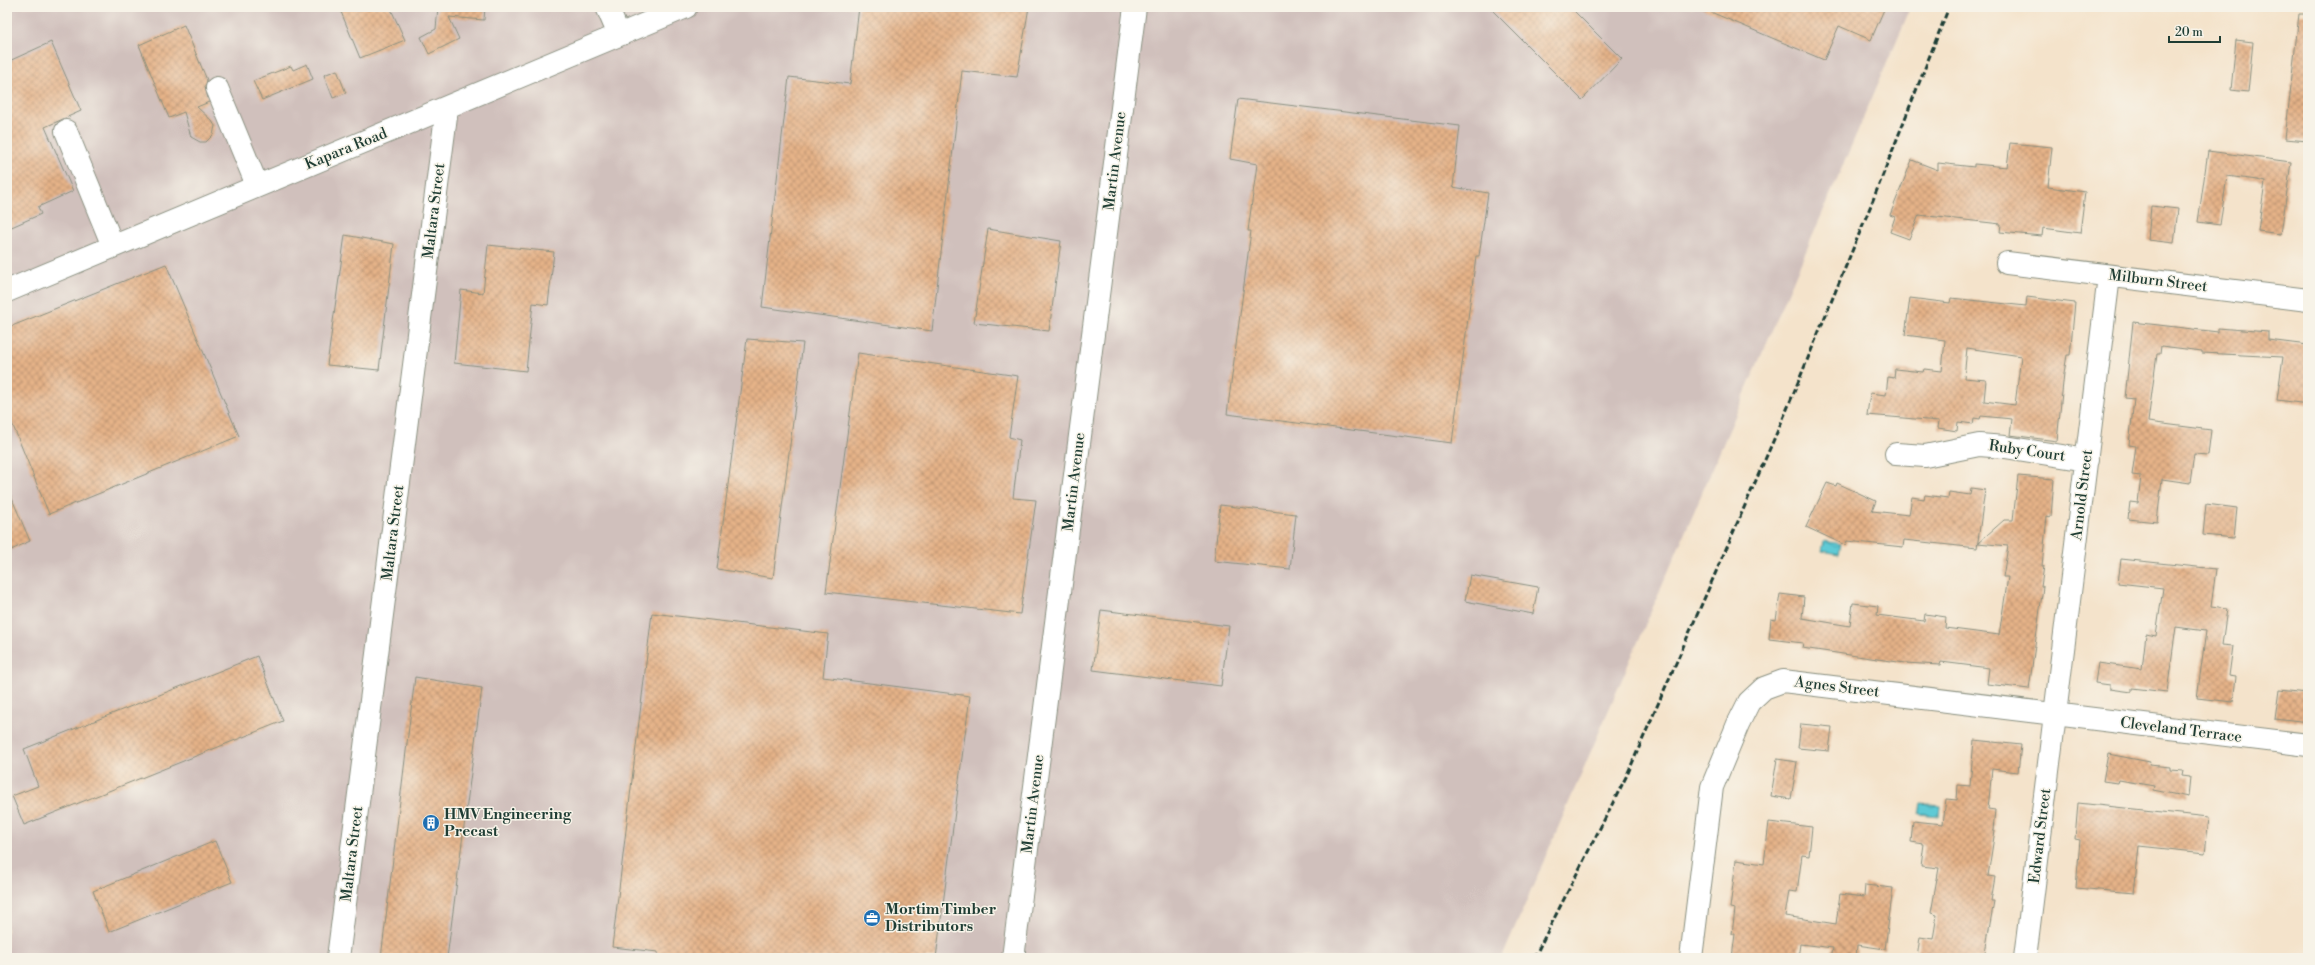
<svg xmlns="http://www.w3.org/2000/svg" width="2315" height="965" font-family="'Libre Bodoni',serif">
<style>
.industrial{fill:#d0c0bc}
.water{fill:url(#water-waves);stroke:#3e8484}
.building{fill:url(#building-cross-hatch);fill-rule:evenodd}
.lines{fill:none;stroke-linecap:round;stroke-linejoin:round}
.minor-casing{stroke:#8a9080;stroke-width:24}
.minor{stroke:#fff;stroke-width:22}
.rail{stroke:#1f3d34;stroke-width:3;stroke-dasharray:6 3;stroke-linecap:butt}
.labels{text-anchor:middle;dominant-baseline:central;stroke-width:3;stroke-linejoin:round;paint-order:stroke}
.street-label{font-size:15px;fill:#1f3d34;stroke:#f7f3e8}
.poi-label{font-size:15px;font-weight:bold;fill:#1f3d34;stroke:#f7f3e8;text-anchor:start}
</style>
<defs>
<pattern id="water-waves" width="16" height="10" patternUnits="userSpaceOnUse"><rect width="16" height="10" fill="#5ecad5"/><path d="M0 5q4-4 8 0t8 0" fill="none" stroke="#4da5ae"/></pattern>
<pattern id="building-cross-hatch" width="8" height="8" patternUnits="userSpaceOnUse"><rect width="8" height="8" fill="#e5b288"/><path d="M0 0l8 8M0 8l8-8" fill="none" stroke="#b99270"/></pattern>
</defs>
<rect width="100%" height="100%" fill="#f7f3e8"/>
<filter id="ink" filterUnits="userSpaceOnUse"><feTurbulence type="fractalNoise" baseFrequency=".025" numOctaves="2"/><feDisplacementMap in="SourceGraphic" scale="8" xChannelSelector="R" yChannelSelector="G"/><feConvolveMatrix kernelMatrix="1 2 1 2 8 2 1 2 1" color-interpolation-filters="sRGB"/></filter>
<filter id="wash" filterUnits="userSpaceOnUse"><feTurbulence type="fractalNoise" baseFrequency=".012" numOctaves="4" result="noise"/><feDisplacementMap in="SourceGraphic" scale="16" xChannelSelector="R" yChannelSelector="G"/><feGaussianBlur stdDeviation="0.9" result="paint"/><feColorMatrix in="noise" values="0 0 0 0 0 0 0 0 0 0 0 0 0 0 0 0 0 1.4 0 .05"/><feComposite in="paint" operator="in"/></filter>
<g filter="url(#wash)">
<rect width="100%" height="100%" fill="#f4e3cb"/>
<path class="industrial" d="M7,7H1911L1502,958H7Z"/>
<path class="water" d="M1824,541L1841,544L1839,554L1822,551Z
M1921,804L1940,806L1939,816L1919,814Z"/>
<g id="blocks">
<path class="building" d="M339,7H390L405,40L360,58Z
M438,7H485L484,20L449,17L459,39L429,54L421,37L436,29Z
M859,7H1029L1017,77L962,71L932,331L762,307L789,77L850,84Z
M1489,7H1570L1622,59L1582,100Z
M1699,7H1885L1871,40L1839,26L1824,60Z
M2299,14H2308V141L2285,139Z
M184,25L207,80L205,87L209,102L197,107L212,121L215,126L213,135L206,142H200L191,137L184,112L169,118L139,45Z
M2236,40L2253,42L2248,92L2231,90Z
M51,42L81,111L45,127L73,191L38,207L41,214L7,229V62Z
M307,64L313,79L262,100L253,81L291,66L293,70Z
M337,70L346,93L333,98L324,75Z
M1238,99L1460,126L1453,187L1488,193L1479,256H1476L1452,443L1227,414L1251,231H1248L1257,164L1230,159Z
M2010,143L2052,147L2048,187L2085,192L2080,233L2043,228L2042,236L2020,234L2000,232L2001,224L1919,215L1909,239L1890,232L1895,217L1890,215L1912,160L1938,170V163L1974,167V164L2007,167Z
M2208,151L2291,162L2281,234L2258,231L2265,182L2257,180L2227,176L2220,225L2198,222Z
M2151,206L2178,209L2174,243L2148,240Z
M988,229L1061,241L1049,331L974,323Z
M345,235L394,244L379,370L327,365Z
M488,245L554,252L548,305L533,303L526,371L454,363L461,290L483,293Z
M166,264L239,436L49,514L7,411V328Z
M2027,297L2075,303L2070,355H2067L2064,373L2057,441L2010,435L2012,419L1981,416L1980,419L1974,418L1973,424L1958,422L1957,431L1938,428L1939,421L1867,415L1870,393L1886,395L1888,377L1894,378L1895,369L1923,372L1924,369L1942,371L1945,340L1905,335L1910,298L1950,303L1951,298L2026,306ZM1967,348L2021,356L2015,405L1984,401L1986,380L1964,378Z
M2133,322L2218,332V328L2268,332V340L2308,345V404L2277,400L2283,357L2202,353V351L2161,346L2160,354H2157L2148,422L2211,430L2208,455L2194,454L2190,483L2162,479L2157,522L2128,519L2130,502L2138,503L2141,476L2132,475L2136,446L2129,445L2134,399L2125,398Z
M747,339L803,343L773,578L717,569Z
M858,353L1018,376L1009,437L1020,440L1013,498L1036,500L1020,614L826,592Z
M2018,476L2054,479L2051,517L2047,516L2042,566H2044L2041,587H2043L2029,689L1987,684L1989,668L1941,662L1940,665L1905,663L1802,648L1803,643L1769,639L1771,619L1776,620L1780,594L1804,597L1802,618L1850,626L1853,603L1878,606L1877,615L1924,621L1925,614L1946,617L1945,628L1999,635L2008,577H2003L2008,546L1978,543L2004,520H2013Z
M1827,483L1836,486L1837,483L1876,501L1872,511L1909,515L1912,497L1924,499L1925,495L1948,498L1949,492L1970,495L1971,488L1985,490L1977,548L1904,540L1903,547L1847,541L1845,545L1806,527Z
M7,487L30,541L7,552Z
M2206,504L2237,508L2234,538L2203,535Z
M1220,505L1296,514L1290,569L1214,561Z
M2121,559L2216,569L2211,607L2227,609L2222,645L2233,646L2229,676L2236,677L2233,702L2197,698L2206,631L2176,627L2167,692L2132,688V692L2110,689V685L2095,683L2098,663L2142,669L2146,634L2156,636L2163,588L2118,583Z
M1470,575L1538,587L1533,614L1465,601Z
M1101,610L1229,626L1221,686L1093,670Z
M652,613L828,634L823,677L970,696L936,958H658V952L612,947Z
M257,656L283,721L24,825L12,796L38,786L24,749Z
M415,677L482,688L447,958H381Z
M2279,690L2308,693V723L2275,719Z
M1801,724L1832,727L1829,751L1798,748Z
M1974,740L2021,745L2018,772L1992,769L1988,809L1995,810L1993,830H1995L1988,876L1995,877L1991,901H1994L1984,958H1917L1920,937L1933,939L1937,915L1931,913L1939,868L1921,866L1924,844L1911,842L1913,821L1943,824L1946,799L1957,800L1958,785L1970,786Z
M2108,754L2150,762L2149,765L2170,767V770L2183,771L2182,776L2190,777L2188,797L2153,790L2154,786L2119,780L2118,783L2103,781Z
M1777,759L1797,762L1791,799L1771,796Z
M2078,803L2209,817L2205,853L2139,846L2134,893L2076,888L2080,840L2075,839Z
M1769,822L1812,827L1809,856L1802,855L1797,892L1789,891L1785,916L1836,924L1840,894L1864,897L1865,885L1893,888L1885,949L1857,945L1856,958H1831L1833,948L1800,944L1798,958H1732L1735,934H1732L1735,909L1730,908L1736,860L1764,864Z
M215,841L232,882L109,932L93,891Z"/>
</g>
</g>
<g filter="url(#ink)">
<use href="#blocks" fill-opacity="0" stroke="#8a9080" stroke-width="1"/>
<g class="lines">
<g class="minor-casing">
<path id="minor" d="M607,7L619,35
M217,88L257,185
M66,131L113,246
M2007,263L2308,300
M7,291L686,7
M1896,454L1925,456L1979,445L2005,447L2087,460
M338,958L447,108
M1013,958L1135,7
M1691,958L1712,787L1738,724L1749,702L1764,688L1783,681L2308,745
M2025,958L2109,276"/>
</g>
<use href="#minor" class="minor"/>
<path class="rail" d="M1534,958L1627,775L1785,414L1871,205L1949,7"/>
</g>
</g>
<defs>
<g id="building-disc" transform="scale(0.9)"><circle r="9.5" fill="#1f6fb2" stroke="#f7f3e8"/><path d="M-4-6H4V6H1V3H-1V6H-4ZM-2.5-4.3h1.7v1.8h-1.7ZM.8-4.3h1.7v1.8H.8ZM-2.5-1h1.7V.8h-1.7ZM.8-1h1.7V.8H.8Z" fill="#fff"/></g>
<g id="office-disc" transform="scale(0.9)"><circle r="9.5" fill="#1f6fb2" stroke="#f7f3e8"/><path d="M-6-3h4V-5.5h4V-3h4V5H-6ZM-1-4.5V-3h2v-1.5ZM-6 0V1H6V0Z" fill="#fff"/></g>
</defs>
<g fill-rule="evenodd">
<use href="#building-disc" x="431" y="823"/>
<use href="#office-disc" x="872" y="918"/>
</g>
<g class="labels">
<g class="street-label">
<text transform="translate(346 149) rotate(-22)">Kapara Road</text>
<text transform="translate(1115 161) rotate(-83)">Martin Avenue</text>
<text transform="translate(434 211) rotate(-83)">Maltara Street</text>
<text transform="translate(2158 281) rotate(7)">Milburn Street</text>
<text transform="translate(2027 451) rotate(8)">Ruby Court</text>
<text transform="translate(1074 482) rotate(-83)">Martin Avenue</text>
<text transform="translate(2082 495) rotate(-83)">Arnold Street</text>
<text transform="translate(393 533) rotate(-83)">Maltara Street</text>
<text transform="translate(1837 687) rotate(7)">Agnes Street</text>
<text transform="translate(2181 730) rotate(7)">Cleveland Terrace</text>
<text transform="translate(1033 804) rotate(-83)">Martin Avenue</text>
<text transform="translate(2040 836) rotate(-83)">Edward Street</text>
<text transform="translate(352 854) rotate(-83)">Maltara Street</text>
</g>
<g class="poi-label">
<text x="444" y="814">HMV Engineering<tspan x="444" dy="17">Precast</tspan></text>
<text x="885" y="909">Mortim Timber<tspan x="885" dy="17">Distributors</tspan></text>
</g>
</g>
<rect width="2315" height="965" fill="none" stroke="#f7f3e8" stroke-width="24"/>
<path d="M2169 36v6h51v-6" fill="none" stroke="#1f3d34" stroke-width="2"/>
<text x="2175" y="36" font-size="12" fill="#1f3d34" stroke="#f7f3e8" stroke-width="3" paint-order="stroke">20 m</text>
</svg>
